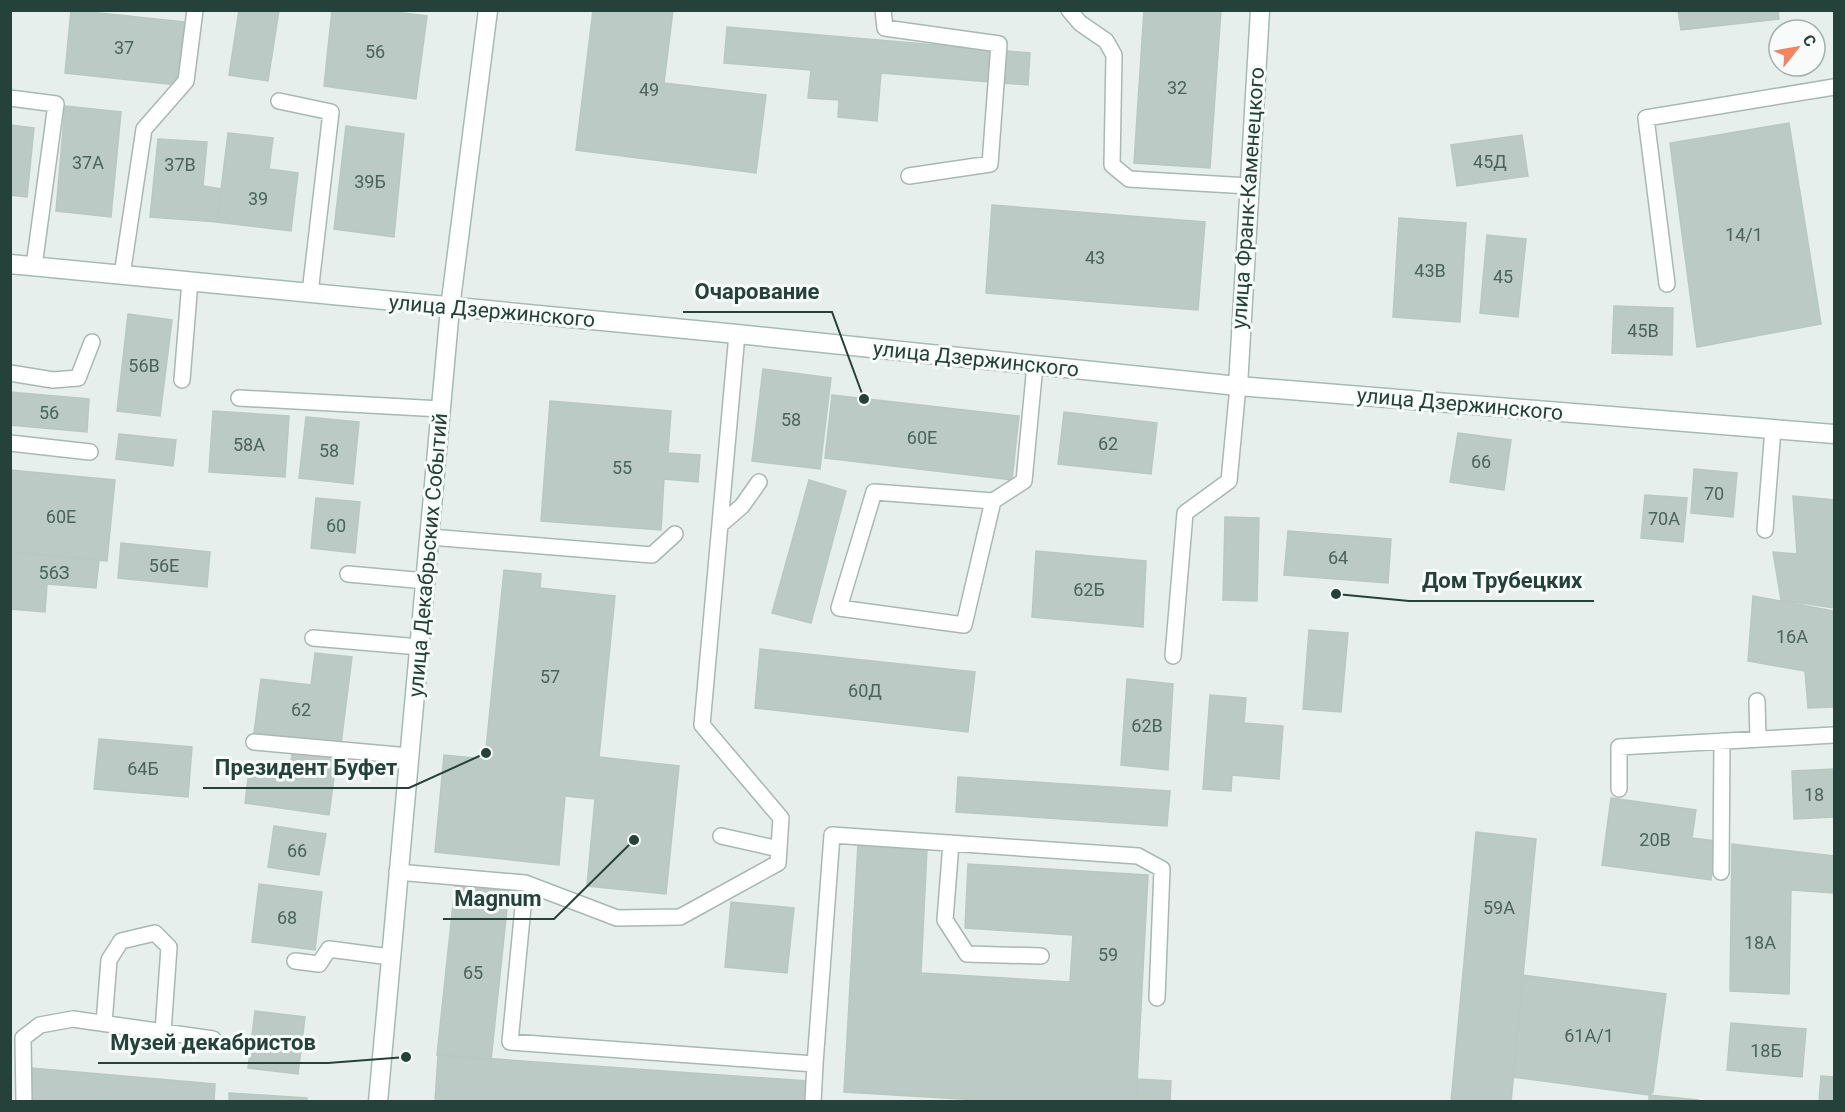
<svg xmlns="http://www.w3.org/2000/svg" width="1845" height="1112" font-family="Roboto,sans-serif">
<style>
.building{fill:#bbcac4;stroke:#b8c9c2;stroke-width:1.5}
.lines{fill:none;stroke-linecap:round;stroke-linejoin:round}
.lane-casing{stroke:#a8b8b2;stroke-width:18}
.secondary-casing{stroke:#a4bbb3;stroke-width:21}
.lane{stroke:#fff;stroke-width:15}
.secondary{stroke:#fff;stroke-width:18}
.labels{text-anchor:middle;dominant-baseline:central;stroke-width:6;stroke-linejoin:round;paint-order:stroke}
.number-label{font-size:18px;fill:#4a645c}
.street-label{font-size:21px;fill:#24423a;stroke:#f7fbf9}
.leader{fill:none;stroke:#24423a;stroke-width:2}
.callout-dot{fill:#24423a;stroke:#f7fbf9;stroke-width:2}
.callout-label{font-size:22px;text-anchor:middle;font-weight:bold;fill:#24423a;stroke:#f7fbf9;stroke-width:6;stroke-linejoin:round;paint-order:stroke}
</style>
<rect width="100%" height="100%" fill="#e6efeb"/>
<path class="building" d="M71,10L184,22L177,85L65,73Z
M239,10H279L268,81L229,75Z
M332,10H379L427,16L416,99L324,86Z
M593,10H673L664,83L766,95L756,173L576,150Z
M1144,10H1221L1210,168L1134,163Z
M1678,10H1778L1779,19L1681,30Z
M727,27L1030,53L1028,85L881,73L877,121L838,117L839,100L808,98L811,70L724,63Z
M65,106L121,112L111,217L56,211Z
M1789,123L1821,324L1697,347L1670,143Z
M10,125L34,128L27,197L10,195Z
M346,126L404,134L394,237L334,229Z
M228,133L273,138L269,169L298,173L291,231L217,222Z
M1522,135L1528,176L1457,186L1451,145Z
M158,139L207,142L203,186L222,189L217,222L150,217Z
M992,205L1205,222L1198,310L986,293Z
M1399,218L1466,223L1460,322L1393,317Z
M1487,235L1526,239L1518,317L1480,313Z
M1614,306L1673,308L1672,355L1612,353Z
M128,314L172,320L160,416L117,411Z
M763,369L831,378L820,469L752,461Z
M10,392L89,399L87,432L10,425Z
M832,395L1019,416L1012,480L825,458Z
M550,401L671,411L668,453L700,455L698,482L664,479L661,530L541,521Z
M213,411L289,416L285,477L209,472Z
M1064,412L1157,423L1151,474L1058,464Z
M306,417L359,422L353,484L299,478Z
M1458,433L1511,440L1504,490L1450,482Z
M119,434L176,440L173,466L116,459Z
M1694,469L1737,473L1733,517L1691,513Z
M10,470L115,480L107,561L10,552Z
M809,480L846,491L811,623L772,613Z
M1645,495L1687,498L1683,542L1641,538Z
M1793,496L1834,500V608L1781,600L1773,552L1797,554Z
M316,498L360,502L355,553L311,548Z
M1225,517L1259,518L1257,601L1223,600Z
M1288,531L1391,539L1388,583L1284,575Z
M121,543L210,552L207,587L118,578Z
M1036,551L1146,561L1143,627L1032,617Z
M10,552L99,560L96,588L47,584L45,612L10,609Z
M504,570L541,574L540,588L615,596L599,757L679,766L666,894L587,886L595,799L565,796L559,865L435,852L444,755L485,759Z
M1753,596L1834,611V707L1808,708L1805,671L1748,661Z
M1309,630L1348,633L1341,712L1303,709Z
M760,649L975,672L968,732L755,708Z
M315,653L352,657L341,744L254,733L261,679L311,685Z
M1127,679L1173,684L1168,770L1121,765Z
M1210,695L1246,698L1244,723L1283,726L1279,779L1232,775L1231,791L1203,789Z
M99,739L192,747L188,797L94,789Z
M293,749L337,755L329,815L245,803L250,763L290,768Z
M1834,769V817L1794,819L1792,771Z
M958,777L1170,791L1167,826L956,812Z
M1611,798L1696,810L1692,838L1716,841L1711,880L1602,865Z
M274,826L326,834L319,875L268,867Z
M1476,832L1536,839L1511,1102H1451Z
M858,844L927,848L921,973L1070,982L1073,935L965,928L968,864L1148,875L1136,1102H1012L844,1092Z
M1732,844L1834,856V893L1791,890L1789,994L1730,991Z
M259,884L322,892L315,950L252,942Z
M455,885L509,890L491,1060L437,1055Z
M731,902L794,908L787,973L725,967Z
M1523,975L1666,994L1653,1092L1649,1095L1513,1077Z
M255,1011L305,1017L298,1074L248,1068Z
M1731,1023L1806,1029L1802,1077L1727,1070Z
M438,1055L808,1081L807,1102H435Z
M31,1068L215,1084L214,1102H28Z
M1821,1076L1834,1077V1102H1819Z
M1137,1079L1171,1081L1170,1102H1136Z
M229,1093L307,1098V1102H229Z
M1649,1095L1698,1100V1102H1649Z"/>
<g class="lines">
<g class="lane-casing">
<path id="lane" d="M883,10L885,28L999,44L990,164L909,176
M1069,10L1080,23L1106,41L1114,55L1112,165L1129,179L1249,186
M10,98L56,104L34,266
M279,101L331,112L310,293
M122,275L144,129L186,81L195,10
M1667,284L1646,118L1834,87
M10,373L53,380L78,378L92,342
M182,380L190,281
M239,398L441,409
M10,443L90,452
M993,501L964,625L839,608L874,492L993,501L1024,481L1035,365
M720,525L742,506L759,482
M1765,530L1773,429
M430,537L652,555L675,534
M348,574L426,581
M313,638L420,647
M1173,656L1185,513L1229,481L1238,386
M1757,701L1758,739
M254,742L409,756
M1619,789V747L1834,735
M721,836L779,849
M951,843L945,920L967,954L1041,956
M397,872L525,883L617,918L680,917L778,863L781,818L702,725L737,334
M1721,872L1722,741
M523,907L510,1042L815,1064L813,1102
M295,961L319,964L329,949L390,957
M104,1023L109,960L121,941L155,933L169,947L163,1032
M815,1064L832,835L1138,856L1162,869L1157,998
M24,1102L23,1038L40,1025L73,1019L213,1039"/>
</g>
<g class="secondary-casing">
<path id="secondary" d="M10,264L737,334L1238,386L1834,434
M1238,386L1260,10
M378,1102L450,308L488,10"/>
</g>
<use href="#lane" class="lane"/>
<use href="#secondary" class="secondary"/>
</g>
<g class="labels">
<g class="number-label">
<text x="124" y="47">37</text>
<text x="375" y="51">56</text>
<text x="1177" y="87">32</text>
<text x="649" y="89">49</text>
<text x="1490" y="161">45Д</text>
<text x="88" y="162">37А</text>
<text x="180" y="164">37В</text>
<text x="370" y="181">39Б</text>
<text x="258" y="198">39</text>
<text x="1744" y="234">14/1</text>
<text x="1095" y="257">43</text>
<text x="1430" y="270">43В</text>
<text x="1503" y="276">45</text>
<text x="1643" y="330">45В</text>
<text x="144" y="365">56В</text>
<text x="49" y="412">56</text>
<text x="791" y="419">58</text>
<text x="922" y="437">60Е</text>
<text x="1108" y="443">62</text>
<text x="249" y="444">58А</text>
<text x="329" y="450">58</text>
<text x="1481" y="461">66</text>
<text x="622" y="467">55</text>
<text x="1714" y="493">70</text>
<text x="61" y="516">60Е</text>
<text x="1664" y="518">70А</text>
<text x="336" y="525">60</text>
<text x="1338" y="557">64</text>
<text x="164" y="565">56Е</text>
<text x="54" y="572">56З</text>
<text x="1089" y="589">62Б</text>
<text x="1792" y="636">16А</text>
<text x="550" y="676">57</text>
<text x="865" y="690">60Д</text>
<text x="301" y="709">62</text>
<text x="1147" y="725">62В</text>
<text x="143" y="768">64Б</text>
<text x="1814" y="794">18</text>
<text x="1655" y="839">20В</text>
<text x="297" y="850">66</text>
<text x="1499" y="907">59А</text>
<text x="287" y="917">68</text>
<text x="1760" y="942">18А</text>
<text x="1108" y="954">59</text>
<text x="473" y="972">65</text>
<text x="1589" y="1035">61А/1</text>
<text x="1766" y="1050">18Б</text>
</g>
<g class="street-label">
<text transform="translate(1248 198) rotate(-86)">улица Франк-Каменецкого</text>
<text transform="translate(492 311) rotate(5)">улица Дзержинского</text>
<text transform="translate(976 359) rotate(6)">улица Дзержинского</text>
<text transform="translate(1460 404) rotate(5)">улица Дзержинского</text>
<text transform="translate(428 555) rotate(-85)">улица Декабрьских Событий</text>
</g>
</g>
<path class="leader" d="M864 399L832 312H683M1336 594L1409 601H1594M486 753L409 788H203M634 840L554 919H443M406 1057L328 1063H98"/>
<g class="callout-dot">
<circle cx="864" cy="399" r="6"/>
<circle cx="1336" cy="594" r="6"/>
<circle cx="486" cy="753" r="6"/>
<circle cx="634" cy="840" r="6"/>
<circle cx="406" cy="1057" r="6"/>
</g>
<g class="callout-label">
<text x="757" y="299">Очарование</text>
<text x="1502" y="588">Дом Трубецких</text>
<text x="306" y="775">Президент Буфет</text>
<text x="498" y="906">Magnum</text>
<text x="213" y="1050">Музей декабристов</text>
</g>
<rect width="1845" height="1112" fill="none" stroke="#24423a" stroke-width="24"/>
<g transform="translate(1797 48) rotate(59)"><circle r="28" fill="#f7fbf9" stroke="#a3b1ad" stroke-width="1.5"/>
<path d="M0-4.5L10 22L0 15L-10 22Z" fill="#f4845f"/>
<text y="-9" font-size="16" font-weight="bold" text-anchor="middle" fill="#24423a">С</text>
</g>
</svg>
